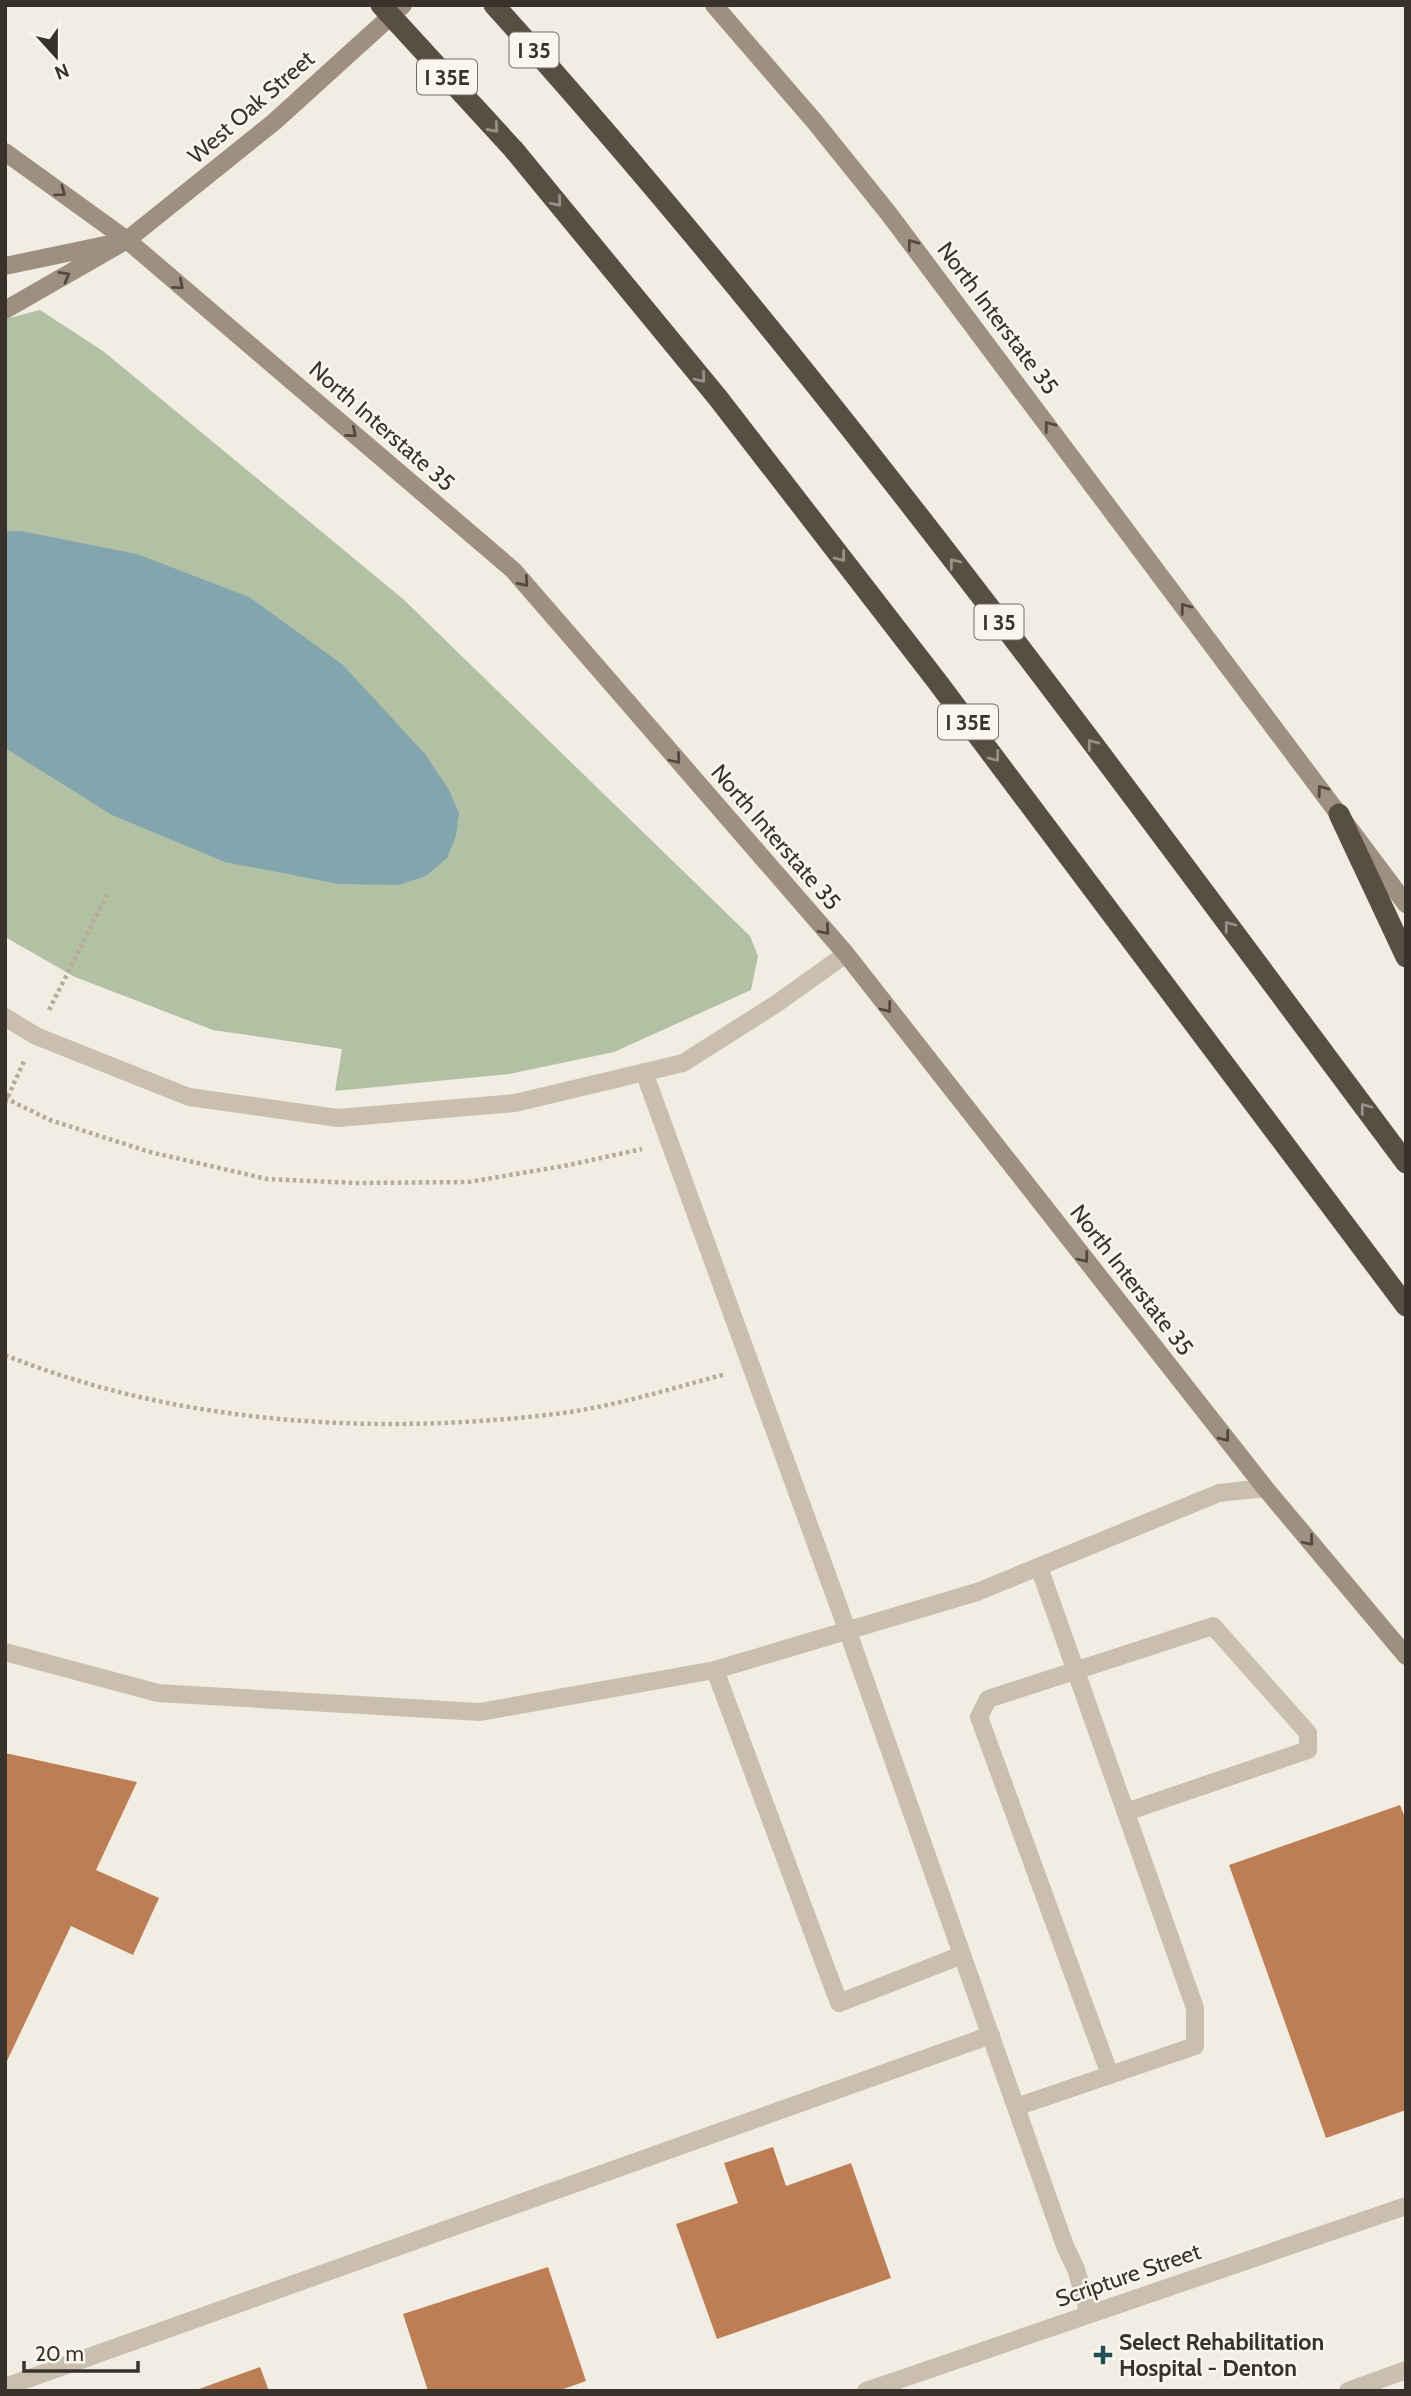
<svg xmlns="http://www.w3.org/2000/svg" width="1411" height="2396" font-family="Cabin,sans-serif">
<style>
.green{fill:#b2c1a3}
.water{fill:#83a5ad}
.building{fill:#bd7e55}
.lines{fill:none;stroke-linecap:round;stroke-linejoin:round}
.path{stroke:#b6aa99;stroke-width:4.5;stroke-dasharray:3.5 3.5;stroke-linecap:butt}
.service{stroke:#cabfaf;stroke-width:18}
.tertiary{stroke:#cabfaf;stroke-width:18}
.secondary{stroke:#9e8f80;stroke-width:18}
.motorway{stroke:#594e44;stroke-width:21}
.motorway-bridge{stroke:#594e44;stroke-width:21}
.oneway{stroke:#999188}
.oneway2{stroke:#524941}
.poi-dot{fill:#244d58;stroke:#faf6ef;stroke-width:2.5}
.labels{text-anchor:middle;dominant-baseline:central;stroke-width:5;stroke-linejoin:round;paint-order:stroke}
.shield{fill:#faf6ef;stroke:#736d66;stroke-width:2}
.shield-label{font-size:21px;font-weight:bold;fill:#39322c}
.street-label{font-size:23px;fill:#39322c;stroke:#faf6ef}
.poi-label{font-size:23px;font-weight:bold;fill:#39322c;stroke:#faf6ef;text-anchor:start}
</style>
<rect width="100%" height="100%" fill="#f2ede2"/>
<path class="green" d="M40,310L103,351L403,599L750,936L758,956L751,990L614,1052L509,1074L335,1091L342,1049L213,1030L75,977L5,937V319Z"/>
<path class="water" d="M5,531H21L137,554L249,597L343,665L425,754L449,790L459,813L456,836L447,858L426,876L399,885L339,884L225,862L112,815L5,748Z"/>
<path class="building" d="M5,1753L137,1782L96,1870L159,1898L133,1955L71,1926L5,2065Z
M1400,1805L1406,1820V2110L1326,2138L1229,1865Z
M773,2147L786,2186L851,2163L891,2278L717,2339L676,2224L738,2203L724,2163Z
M548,2267L586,2381L558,2391H428L403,2314Z
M260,2367L269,2391H196V2390Z"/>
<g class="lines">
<path class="path" d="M49,1010L107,895
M5,1098L50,1120L150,1152L267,1179L356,1183L469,1182L569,1165L642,1149
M5,1103L25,1059
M5,1355C176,1424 372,1436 555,1414C613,1407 669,1389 726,1374"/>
<path class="service" d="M5,1017L36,1036L189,1097L338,1118L515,1103L683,1063L776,1004L846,954
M644,1072L848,1632L1065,2246L1076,2269L1089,2314
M5,1652L158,1693L480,1712L715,1670L977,1592L1219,1493L1265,1488
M715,1670L839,2003L962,1955
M1110,2075L979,1717L988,1699L1213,1626L1308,1733V1750L1126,1812
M1016,2107L1195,2046V2008L1039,1567
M5,2387L991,2035
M1348,2391L1406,2370"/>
<path class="tertiary" d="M866,2391L1406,2206"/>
<path class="secondary" d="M714,5L815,122L889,214L1406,904
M5,152L127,240L513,570L846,954L1265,1488L1406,1656
M5,266L110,244
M5,310L127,240L274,122L403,5"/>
<path class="motorway" d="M494,5C824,370 1112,770 1406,1163
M514,150L718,398L936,680L1406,1306
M1339,814L1406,957"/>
<path class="motorway-bridge" d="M381,5L514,150"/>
</g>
<defs><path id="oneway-chevron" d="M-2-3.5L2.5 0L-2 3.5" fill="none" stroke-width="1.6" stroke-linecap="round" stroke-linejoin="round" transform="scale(1.75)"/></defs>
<g class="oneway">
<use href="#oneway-chevron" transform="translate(494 128) rotate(48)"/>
<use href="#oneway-chevron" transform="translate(557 202) rotate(51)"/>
<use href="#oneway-chevron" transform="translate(701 378) rotate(51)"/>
<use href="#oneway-chevron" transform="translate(841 557) rotate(52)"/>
<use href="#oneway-chevron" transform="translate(954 563) rotate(-128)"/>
<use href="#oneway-chevron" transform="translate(1092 744) rotate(-127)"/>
<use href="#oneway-chevron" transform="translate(995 757) rotate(53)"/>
<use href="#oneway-chevron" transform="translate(1229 926) rotate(-127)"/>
<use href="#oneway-chevron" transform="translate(1365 1108) rotate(-127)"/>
</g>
<g class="oneway2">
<use href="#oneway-chevron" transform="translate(61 192) rotate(36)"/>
<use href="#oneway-chevron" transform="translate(912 244) rotate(-127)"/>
<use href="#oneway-chevron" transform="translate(65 276) rotate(-30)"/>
<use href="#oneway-chevron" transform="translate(179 285) rotate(41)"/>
<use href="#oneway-chevron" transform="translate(1049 426) rotate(-127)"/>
<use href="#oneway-chevron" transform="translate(352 433) rotate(41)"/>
<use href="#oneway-chevron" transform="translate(524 582) rotate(49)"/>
<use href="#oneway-chevron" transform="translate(1185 608) rotate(-127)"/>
<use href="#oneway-chevron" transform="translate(676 759) rotate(50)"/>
<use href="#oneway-chevron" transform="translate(1322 790) rotate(-127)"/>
<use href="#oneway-chevron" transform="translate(825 930) rotate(49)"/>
<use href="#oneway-chevron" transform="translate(887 1008) rotate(52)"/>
<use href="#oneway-chevron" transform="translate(1084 1258) rotate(52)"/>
<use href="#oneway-chevron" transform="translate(1225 1437) rotate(52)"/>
<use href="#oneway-chevron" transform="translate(1309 1541) rotate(50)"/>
</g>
<path class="poi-dot" d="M1099.5 2344.5h7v7h7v7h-7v7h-7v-7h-7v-7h7z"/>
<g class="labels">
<g class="shield">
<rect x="509.5" y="32.5" width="49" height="35" rx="5"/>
<rect x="417" y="59.5" width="60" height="35" rx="5"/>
<rect x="974.5" y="604.5" width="49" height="35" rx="5"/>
<rect x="938" y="704.5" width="60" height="35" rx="5"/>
</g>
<g class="shield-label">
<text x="534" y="50">I 35</text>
<text x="447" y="77">I 35E</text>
<text x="999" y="622">I 35</text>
<text x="968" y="722">I 35E</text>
</g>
<g class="street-label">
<text transform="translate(251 107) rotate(-41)">West Oak Street</text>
<text transform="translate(998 318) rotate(53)">North Interstate 35</text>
<text transform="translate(382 426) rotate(41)">North Interstate 35</text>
<text transform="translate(776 837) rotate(49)">North Interstate 35</text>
<text transform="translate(1132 1280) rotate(52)">North Interstate 35</text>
<text transform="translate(1128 2275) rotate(-19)">Scripture Street</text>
</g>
<g class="poi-label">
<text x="1119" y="2342">Select Rehabilitation<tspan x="1119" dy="26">Hospital - Denton</tspan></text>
</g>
</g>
<rect width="1411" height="2396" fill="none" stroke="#39322c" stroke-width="14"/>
<g transform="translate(56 56) rotate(159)" stroke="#faf6ef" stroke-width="5" paint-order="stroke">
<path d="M0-5L12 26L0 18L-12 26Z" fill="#39322c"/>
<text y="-10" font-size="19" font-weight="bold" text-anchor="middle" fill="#39322c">N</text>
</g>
<path d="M24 2361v10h114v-10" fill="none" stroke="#39322c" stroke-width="3.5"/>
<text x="35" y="2361" font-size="21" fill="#39322c" stroke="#faf6ef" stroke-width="5" paint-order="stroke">20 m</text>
</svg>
